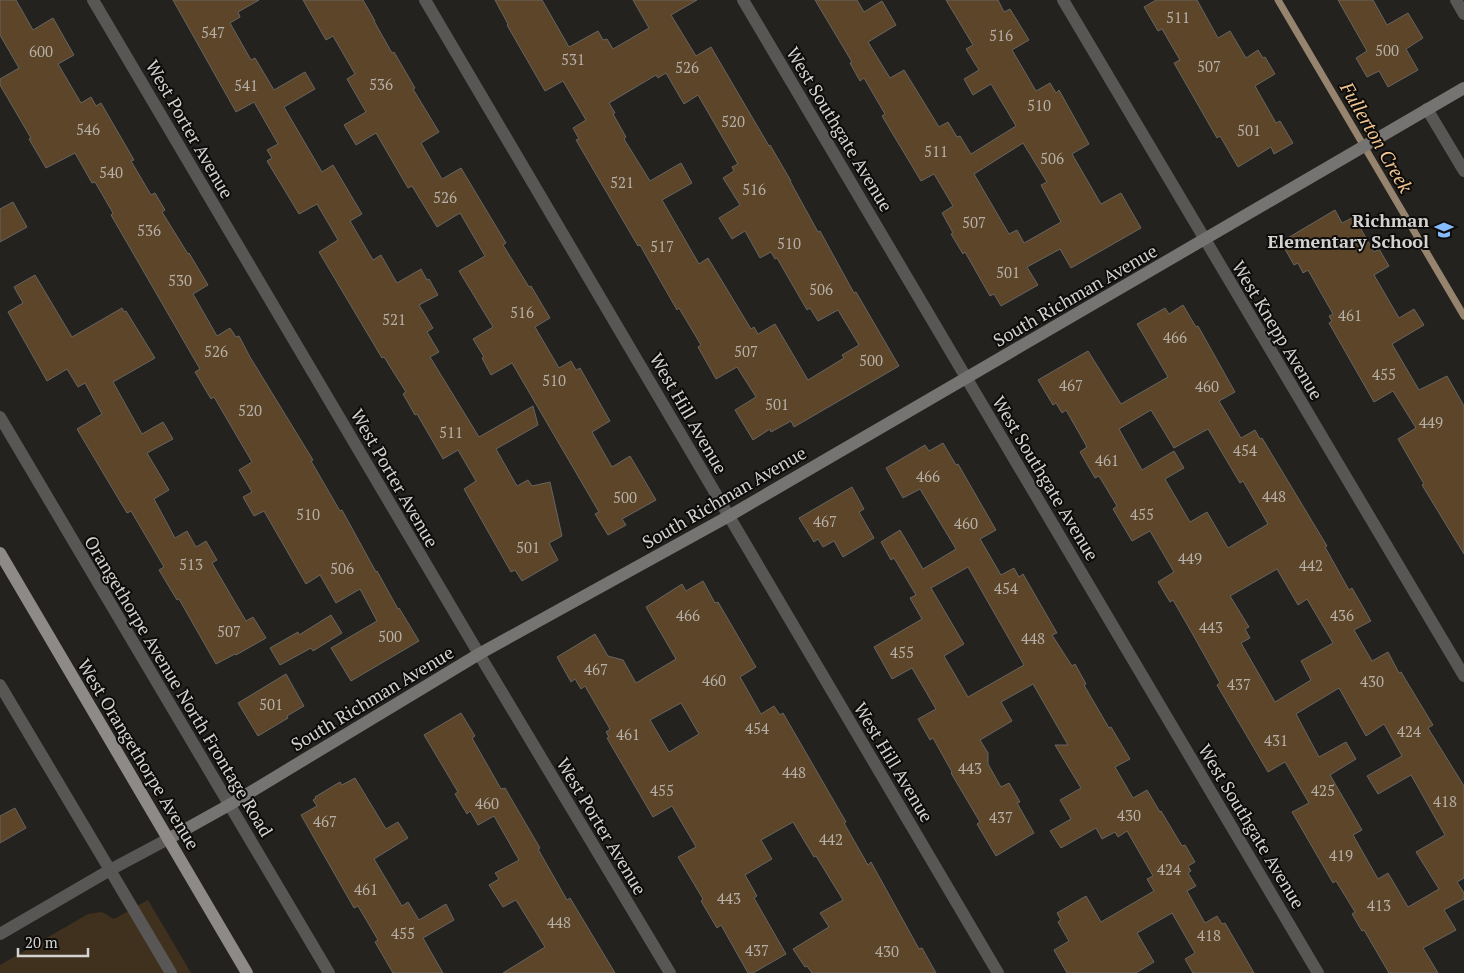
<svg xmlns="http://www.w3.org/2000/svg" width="1464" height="973" font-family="'PT Serif',serif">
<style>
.green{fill:#40311f}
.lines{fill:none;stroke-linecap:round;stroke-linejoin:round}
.stream{stroke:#96846f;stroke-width:7}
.building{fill:#5c4528;stroke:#676562;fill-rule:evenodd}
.lane{stroke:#585755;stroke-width:12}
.street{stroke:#585755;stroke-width:12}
.secondary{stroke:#767472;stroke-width:12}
.primary{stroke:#8d8a88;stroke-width:12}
.labels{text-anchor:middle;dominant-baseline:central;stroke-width:4;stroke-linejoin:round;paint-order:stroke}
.number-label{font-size:15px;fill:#b6afa7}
.street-label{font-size:18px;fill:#d4d2d1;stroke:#0d0c0b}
.poi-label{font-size:18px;font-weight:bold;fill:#d4d2d1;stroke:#0d0c0b;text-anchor:end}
.water-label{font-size:19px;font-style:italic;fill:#f0c691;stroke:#0d0c0b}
</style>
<rect width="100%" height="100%" fill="#24221f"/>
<path class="green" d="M148,900L191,973H0V965L88,914L102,912L114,919Z"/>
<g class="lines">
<path class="stream" d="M1278,0L1464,316"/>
</g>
<path class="building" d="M0,0H16L33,30L53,18L74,55L58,64L81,103L91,97L96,106L101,103L134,160L131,161L151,195L155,193L165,210L162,212L188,254L189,253L208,285L193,294L217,336L230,328L236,337L239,336L250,357L313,460L311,461L340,511L342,510L376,572L377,571L398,609L399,608L419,641L351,681L331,648L377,621L360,589L336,603L320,575L306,584L264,511L254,516L243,497L252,492L239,470L252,462L214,397L211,399L195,372L200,369L111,215L113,213L95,182L92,183L75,153L46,168L29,139L31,138L0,85V79L19,68L0,35Z
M173,0H259L238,12L240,17L230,23L251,60L255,58L274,90L305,72L315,89L284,107L322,172L333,165L362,214L350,221L373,260L381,255L397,283L421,269L427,280L429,279L438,295L419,305L433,328L427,332L439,352L430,357L479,437L533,406L538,425L496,449L517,486L528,480L532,486L550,482L562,536L549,543L558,560L522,581L515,570L511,572L464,489L476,481L458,450L443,459L417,414L415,415L403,394L406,392L384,357L382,358L319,252L338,240L317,204L299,214L267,161L272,158L267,150L278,144L254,102L236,112Z
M303,0H363L375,21H374L392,53L394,52L415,88L413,89L439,132L421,143L442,179L461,168L506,243L503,245L529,287L531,286L550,318L535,327L559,368L571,361L576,370L580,368L610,421L592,432L612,467L630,456L656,500L622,519L626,525L608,535L595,514L599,512L512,363L491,375L482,358L484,357L473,339L493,327L459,271L485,256L460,213L437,227L412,186L408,188L376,133L356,145L344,125L366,112L347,79L355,74L333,36L326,40Z
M495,0H542L569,47L598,31L603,40L607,39L613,49L649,28L633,0H697L671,15L696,56L711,47L769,146L770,145L791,181H790L818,232L820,231L854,293L856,292L899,366L794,427L791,421L771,432L770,429L753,440L735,410L756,397L737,367L716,379L698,347L701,345L679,308L677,310L640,245L638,246L576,140L579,139L573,128L586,120L563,81L545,91L507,25L508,24ZM666,73L684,104L698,95L738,164L732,167L734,171L723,178L740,205L719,218L732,239L745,231L760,258L771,252L775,259L777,258L807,310L810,308L818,321L838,310L859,345L842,355L844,358L808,380L775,324L758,334L754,327L751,329L708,258L699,264L662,200L692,183L681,163L650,181L624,139L626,137L613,114L615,113L609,103L656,75L658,78Z
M815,0H857L864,12L882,1L896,25L868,42L890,78L904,70L939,127L948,122L957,137L960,136L971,154L1016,126L991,84L973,95L964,79L979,70L966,49L973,45L946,0H998L1004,12L1010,9L1029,40L1012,50L1036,91L1050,83L1056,93L1059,90L1089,144L1072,154L1101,204L1121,193L1141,228L1071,268L1060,249L1027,267L1038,285L1001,306L994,294L990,296L965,252L963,254L951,234L953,233L942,213L953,206L934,174L921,181L882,116L885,114L864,78L860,81L850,63L852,62ZM1023,143L1047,182L1041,185L1061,222L1024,243L1017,230L1009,234L974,174Z
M1156,0H1197L1218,38L1230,31L1246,58L1258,50L1263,58L1265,57L1275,74L1255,86L1276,123L1280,121L1293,143L1274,154L1271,147L1238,167L1220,136L1217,138L1174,63L1180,60L1162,29L1158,31L1144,7Z
M1338,0H1373L1387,25L1408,13L1423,38L1406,49L1418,70L1388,87L1379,71L1367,77L1356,58L1367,51Z
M13,202L27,227L0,242V209Z
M1335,210L1342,223L1354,217L1374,252L1379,249L1389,266L1374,275L1399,318L1414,309L1424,325L1392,344L1419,390L1447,376L1464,406V554L1422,485L1424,484L1398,439L1416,428L1393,391L1374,402L1329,323L1332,321L1329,316L1333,314L1308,270L1303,273L1298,263L1294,265L1281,242Z
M35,275L72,337L122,308L124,312L126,311L155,358L113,382L142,434L163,422L173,439L147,453L169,490L154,499L175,538L187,531L196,547L206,541L217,560L212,563L246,621L253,617L266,638L236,655L235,654L216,664L179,599L177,600L159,570L164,567L131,511L127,513L77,429L102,414L85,383L78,387L67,369L47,381L8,312L23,303L14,287Z
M1183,305L1196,327L1198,326L1235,392L1219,401L1241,438L1255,430L1260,439L1262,438L1327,546L1325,547L1349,590L1352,588L1371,621L1354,630L1372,661L1388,652L1399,673L1401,672L1433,725L1428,728L1464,786V878L1457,882L1464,893V899L1444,910L1456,930L1423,948L1438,973H1389L1364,930L1362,931L1352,914L1355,912L1336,881L1333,883L1292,812L1309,803L1285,762L1268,772L1217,685L1220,683L1192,633L1173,600L1170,602L1158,582L1174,572L1150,531L1132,541L1113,509L1117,506L1099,476L1095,478L1080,452L1087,447L1066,410L1062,413L1056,403L1053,405L1038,380L1088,351L1121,404L1168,377L1137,324L1165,308L1169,314ZM1151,410L1174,448L1208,429L1240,483L1243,481L1268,524L1228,548L1207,512L1190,522L1165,479L1184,468L1174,451L1142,470L1119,429ZM1277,569L1298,605L1307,599L1333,643L1301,661L1311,680L1275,702L1241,643L1250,638L1245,629L1249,627L1230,596ZM1339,688L1366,736L1384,724L1402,756L1367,776L1378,794L1411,775L1445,835L1416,852L1439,889L1408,907L1388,873L1378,879L1353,835L1362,830L1330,775L1356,759L1346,742L1319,757L1296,714Z
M943,443L956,465L958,464L996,530L980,539L1001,575L1014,568L1019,577L1023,574L1057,633L1052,635L1072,666L1075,664L1086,684L1084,685L1109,728L1111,727L1130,759L1115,767L1133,798L1147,790L1160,812L1161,811L1182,846L1185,845L1195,862L1188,866L1191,871L1188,873L1196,886L1187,891L1205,923L1217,916L1222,924L1225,923L1254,973H1193L1185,959L1195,953L1172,913L1137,933L1154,962L1136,973H1067L1054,950L1069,941L1058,922L1061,920L1057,913L1086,896L1101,922L1154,891L1147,879L1153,876L1127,831L1118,837L1115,832L1102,839L1096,828L1061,848L1050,831L1071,819L1060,800L1081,788L1055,745H1068L1033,684L1001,702L1012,721L980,740L988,753V764L1001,787L1009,783L1020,802L1017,803L1034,833L996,856L977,824L980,822L951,773L952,772L933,738L930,740L918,719L936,709L912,668L892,679L874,647L922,619L910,598L916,595L894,558L891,560L881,542L900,530L923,569L956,549L920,489L903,498L886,468L925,445L929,451ZM968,567L1024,665L968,697L944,656L964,644L931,588Z
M852,487L864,509L859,512L874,538L843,557L834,541L823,547L818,539L814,542L799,518Z
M703,581L715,603L718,602L756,667L740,677L761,714L774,706L780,715L783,713L846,822L844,823L868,865L871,862L919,949L922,948L936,973H812L807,966L805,967L793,949L829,927L820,913L843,900L816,856L814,857L793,822L761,840L772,859L745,875L757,896L754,898L786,954L753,973H748L721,925L717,928L701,901L703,899L678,857L696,847L672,806L653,817L607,738L609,737L606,732L610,729L585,686L581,689L575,679L571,682L557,657L595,634L608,656L623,660L636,683L676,659L646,607L682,584L686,591ZM681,703L699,734L669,752L650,720Z
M331,615L342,633L313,651L311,648L280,665L270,648L298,632L299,635Z
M286,674L304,706L287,716L288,718L258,736L238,703Z
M461,713L475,736L472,738L501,789L505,788L540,848L538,849L567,900L570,898L615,973H503L545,947L516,900L503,907L489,885L499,879L495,873L519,860L494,816L478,825L470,811L467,814L455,794L458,792L424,735Z
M355,778L386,829L398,822L408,838L374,859L402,906L408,902L419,920L446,904L454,920L423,938L443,973H393L375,942L378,940L358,906L354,908L301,815L317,806L313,800L316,798L315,797L340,782L342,785Z
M15,808L26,828L0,843V816Z"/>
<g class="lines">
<path class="lane" d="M1427,109L1464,171
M0,685L110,870"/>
<path class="street" d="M93,0L479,654L670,973
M425,0L998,973
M743,0L1318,973
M1063,0L1464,676
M1456,0L1464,14
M0,417L329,973
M110,870L171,973
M0,934L110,870L168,839"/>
<path class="secondary" d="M168,839L229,805L479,654L729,516L1464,88"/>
<path class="primary" d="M0,553L247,973"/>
</g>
<defs>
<g id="school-bare" transform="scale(1.5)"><path d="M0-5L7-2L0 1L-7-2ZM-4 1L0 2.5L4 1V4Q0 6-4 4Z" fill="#85bbfb" stroke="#0d0c0b" stroke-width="2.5" paint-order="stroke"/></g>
</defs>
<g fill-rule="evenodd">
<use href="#school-bare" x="1444" y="230"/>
</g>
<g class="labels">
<g class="number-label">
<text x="1178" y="17">511</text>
<text x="213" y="32">547</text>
<text x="1001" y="35">516</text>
<text x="1387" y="50">500</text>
<text x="41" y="51">600</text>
<text x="573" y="59">531</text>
<text x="1209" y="66">507</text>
<text x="687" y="67">526</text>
<text x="381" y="84">536</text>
<text x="246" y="85">541</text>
<text x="1039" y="105">510</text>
<text x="733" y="121">520</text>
<text x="88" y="129">546</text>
<text x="1249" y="130">501</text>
<text x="936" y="151">511</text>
<text x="1052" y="158">506</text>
<text x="111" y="172">540</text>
<text x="622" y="182">521</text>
<text x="754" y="189">516</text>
<text x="445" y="197">526</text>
<text x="974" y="222">507</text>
<text x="149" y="230">536</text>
<text x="789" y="243">510</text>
<text x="662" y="246">517</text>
<text x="1008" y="272">501</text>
<text x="180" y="280">530</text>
<text x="821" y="289">506</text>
<text x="522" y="312">516</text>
<text x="1350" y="315">461</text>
<text x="394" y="319">521</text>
<text x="1175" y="337">466</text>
<text x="216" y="351">526</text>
<text x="746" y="351">507</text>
<text x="871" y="360">500</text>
<text x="1384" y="374">455</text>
<text x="554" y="380">510</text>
<text x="1071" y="385">467</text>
<text x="1207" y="386">460</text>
<text x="777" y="404">501</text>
<text x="250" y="410">520</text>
<text x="1431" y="422">449</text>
<text x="451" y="432">511</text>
<text x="1245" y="450">454</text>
<text x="1107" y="460">461</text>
<text x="928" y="476">466</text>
<text x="1274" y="496">448</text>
<text x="625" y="497">500</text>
<text x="308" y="514">510</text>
<text x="1142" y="514">455</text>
<text x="825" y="521">467</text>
<text x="966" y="523">460</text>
<text x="528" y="547">501</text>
<text x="1190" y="558">449</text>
<text x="191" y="564">513</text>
<text x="1311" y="565">442</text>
<text x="342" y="568">506</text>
<text x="1006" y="588">454</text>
<text x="688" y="615">466</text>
<text x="1342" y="615">436</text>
<text x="1211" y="627">443</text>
<text x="229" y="631">507</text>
<text x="390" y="636">500</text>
<text x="1033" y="638">448</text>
<text x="902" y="652">455</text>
<text x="596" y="669">467</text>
<text x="714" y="680">460</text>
<text x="1372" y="681">430</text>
<text x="1239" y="684">437</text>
<text x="271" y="704">501</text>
<text x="757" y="728">454</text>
<text x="1409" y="731">424</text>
<text x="628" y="734">461</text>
<text x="1276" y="740">431</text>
<text x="970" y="768">443</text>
<text x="794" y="772">448</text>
<text x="662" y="790">455</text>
<text x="1323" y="790">425</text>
<text x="1445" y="801">418</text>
<text x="487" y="803">460</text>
<text x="1129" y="815">430</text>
<text x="1001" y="817">437</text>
<text x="325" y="821">467</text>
<text x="831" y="839">442</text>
<text x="1341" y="855">419</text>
<text x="1169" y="869">424</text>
<text x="366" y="889">461</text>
<text x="729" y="898">443</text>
<text x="1379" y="905">413</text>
<text x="559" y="922">448</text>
<text x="403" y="933">455</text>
<text x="1209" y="935">418</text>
<text x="757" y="950">437</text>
<text x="887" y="951">430</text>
</g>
<g class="street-label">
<text transform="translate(190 129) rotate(60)">West Porter Avenue</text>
<text transform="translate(840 129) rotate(59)">West Southgate Avenue</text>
<text transform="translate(1075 295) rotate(-30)">South Richman Avenue</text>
<text transform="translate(1278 330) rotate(59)">West Knepp Avenue</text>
<text transform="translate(689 413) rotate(60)">West Hill Avenue</text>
<text transform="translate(395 478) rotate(60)">West Porter Avenue</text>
<text transform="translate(1046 478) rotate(59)">West Southgate Avenue</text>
<text transform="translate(724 497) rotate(-30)">South Richman Avenue</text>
<text transform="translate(179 686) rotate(59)">Orangethorpe Avenue North Frontage Road</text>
<text transform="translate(372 698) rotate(-31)">South Richman Avenue</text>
<text transform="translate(139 754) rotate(59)">West Orangethorpe Avenue</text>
<text transform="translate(894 762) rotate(59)">West Hill Avenue</text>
<text transform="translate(602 826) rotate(59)">West Porter Avenue</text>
<text transform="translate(1252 826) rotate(59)">West Southgate Avenue</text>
</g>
<g class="poi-label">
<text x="1429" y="220">Richman<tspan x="1429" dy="21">Elementary School</tspan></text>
</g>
<g class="water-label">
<text transform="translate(1377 137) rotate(60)">Fullerton Creek</text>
</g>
</g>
<path d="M18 948v8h70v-8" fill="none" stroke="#d4d2d1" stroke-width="2.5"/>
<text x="25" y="948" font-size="15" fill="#d4d2d1" stroke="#0d0c0b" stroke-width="4" paint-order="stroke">20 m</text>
</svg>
